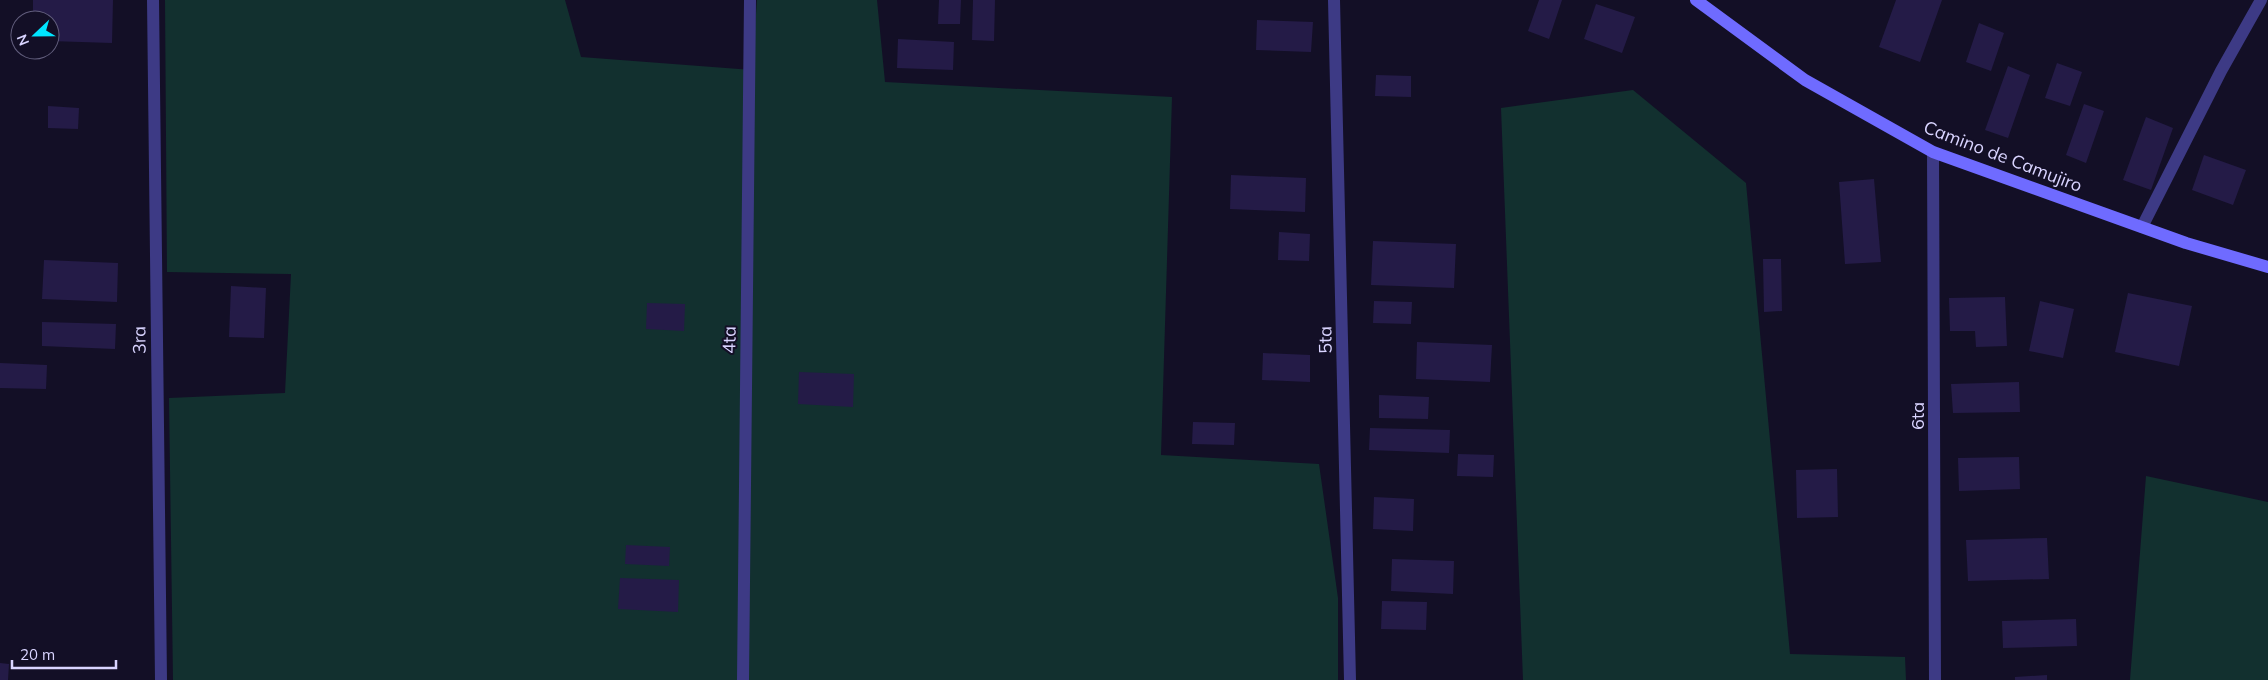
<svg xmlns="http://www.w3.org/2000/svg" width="2268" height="680" font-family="Mulish,sans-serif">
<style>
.garden{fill:#12302f}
.building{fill:#241b47}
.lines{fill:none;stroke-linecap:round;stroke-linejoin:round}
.lane{stroke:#3d3a85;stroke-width:12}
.street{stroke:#3d3a85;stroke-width:12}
.secondary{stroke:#6f6bff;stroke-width:12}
.labels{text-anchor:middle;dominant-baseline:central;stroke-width:4;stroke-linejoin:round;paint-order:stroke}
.street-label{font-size:18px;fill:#d9d4ff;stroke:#130f26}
</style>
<rect width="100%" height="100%" fill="#130f26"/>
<path class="garden" d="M165,0H565L581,57L752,70L757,0H877L885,82L1172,97L1161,455L1319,464L1338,598V680H173L169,398L285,393L291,274L167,272Z
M1633,90L1746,183L1790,654L1905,657L1906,680H1523L1501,108Z
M2146,476L2268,502V680H2130Z"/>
<path class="building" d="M33,0H113L112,43L50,41V20H33Z
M939,0H961L960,24H938Z
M973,0H995L994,41L972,40Z
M1539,0H1562L1549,39L1528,31Z
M1896,0H1942L1920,62L1879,47Z
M1596,4L1635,17L1622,53L1584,39Z
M1257,20L1313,22L1311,52L1256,50Z
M1979,23L2004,33L1991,71L1966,62Z
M898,39L954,42L953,70L897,68Z
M2057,63L2082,72L2070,106L2045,98Z
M2008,66L2030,75L2008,138L1985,130Z
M1376,75L1411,76V97L1375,96Z
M2084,104L2104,111L2086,163L2066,155Z
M48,106L79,108L78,129L48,128Z
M2146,117L2173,128L2151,190L2123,180Z
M2204,155L2246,170L2233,205L2192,190Z
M1231,175L1306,178L1305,212L1230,209Z
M1874,179L1881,262L1845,264L1839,182Z
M1279,232L1310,234L1309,261L1278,260Z
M1373,241L1456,244L1454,288L1371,285Z
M1763,259H1781L1782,311L1764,312Z
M44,260L118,263L117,302L42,299Z
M231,286L266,288L264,338L229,337Z
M2128,293L2192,306L2179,366L2115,352Z
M2005,297L2007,346L1976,347L1975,331H1950L1949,298Z
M1374,301L1412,302L1411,324L1373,323Z
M2040,301L2074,309L2063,358L2029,351Z
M647,303L685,304L684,331L646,329Z
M42,322L116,324L115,349L42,346Z
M1417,342L1492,345L1490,382L1416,379Z
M1263,353L1310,355V382L1262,380Z
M0,363L47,365L46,389L0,388Z
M799,372L854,374L853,407L798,404Z
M2019,382L2020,412L1953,413L1951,384Z
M1379,395L1429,397L1428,419L1379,418Z
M1193,422L1235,423L1234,445L1192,444Z
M1370,428L1450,430L1449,453L1369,450Z
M1458,454L1494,455L1493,477L1457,476Z
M2019,457L2020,489L1959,491L1958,458Z
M1837,469L1838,517L1797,518L1796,470Z
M1374,497L1414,499L1413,531L1373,529Z
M2047,538L2049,579L1968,581L1966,540Z
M626,545L670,547L669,566L625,564Z
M1392,559L1454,561L1453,594L1391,591Z
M620,578L679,580L678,612L618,609Z
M1382,601L1427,602L1426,630L1381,629Z
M2076,619L2077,646L2003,648L2002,621Z
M0,663L9,664L8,680H0Z
M2047,675V680H2015V677Z"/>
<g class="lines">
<path class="lane" d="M2142,227L2221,71L2261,0"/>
<path class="street" d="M153,0L161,680
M1334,0L1350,680
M1933,152L1935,680
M743,680L750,0"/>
<path class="secondary" d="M1696,0L1805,80L1933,152L2186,243L2268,267"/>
</g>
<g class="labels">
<g class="street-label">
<text transform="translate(2003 156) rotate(21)">Camino de Camujiro</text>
<text transform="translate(139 340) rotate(-91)">3ra</text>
<text transform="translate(729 340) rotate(-89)">4ta</text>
<text transform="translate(1325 340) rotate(-91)">5ta</text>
<text transform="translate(1917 416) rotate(-90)">6ta</text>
</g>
</g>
<g transform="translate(35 35) rotate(248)"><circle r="24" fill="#130f26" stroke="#625e7d"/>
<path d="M0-4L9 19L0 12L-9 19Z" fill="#00e5ff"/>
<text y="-8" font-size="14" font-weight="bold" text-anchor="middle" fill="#d9d4ff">N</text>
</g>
<path d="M12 660v8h104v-8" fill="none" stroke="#d9d4ff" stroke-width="2.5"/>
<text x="20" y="660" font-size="15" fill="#d9d4ff" stroke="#130f26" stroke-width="4" paint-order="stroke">20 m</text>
</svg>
